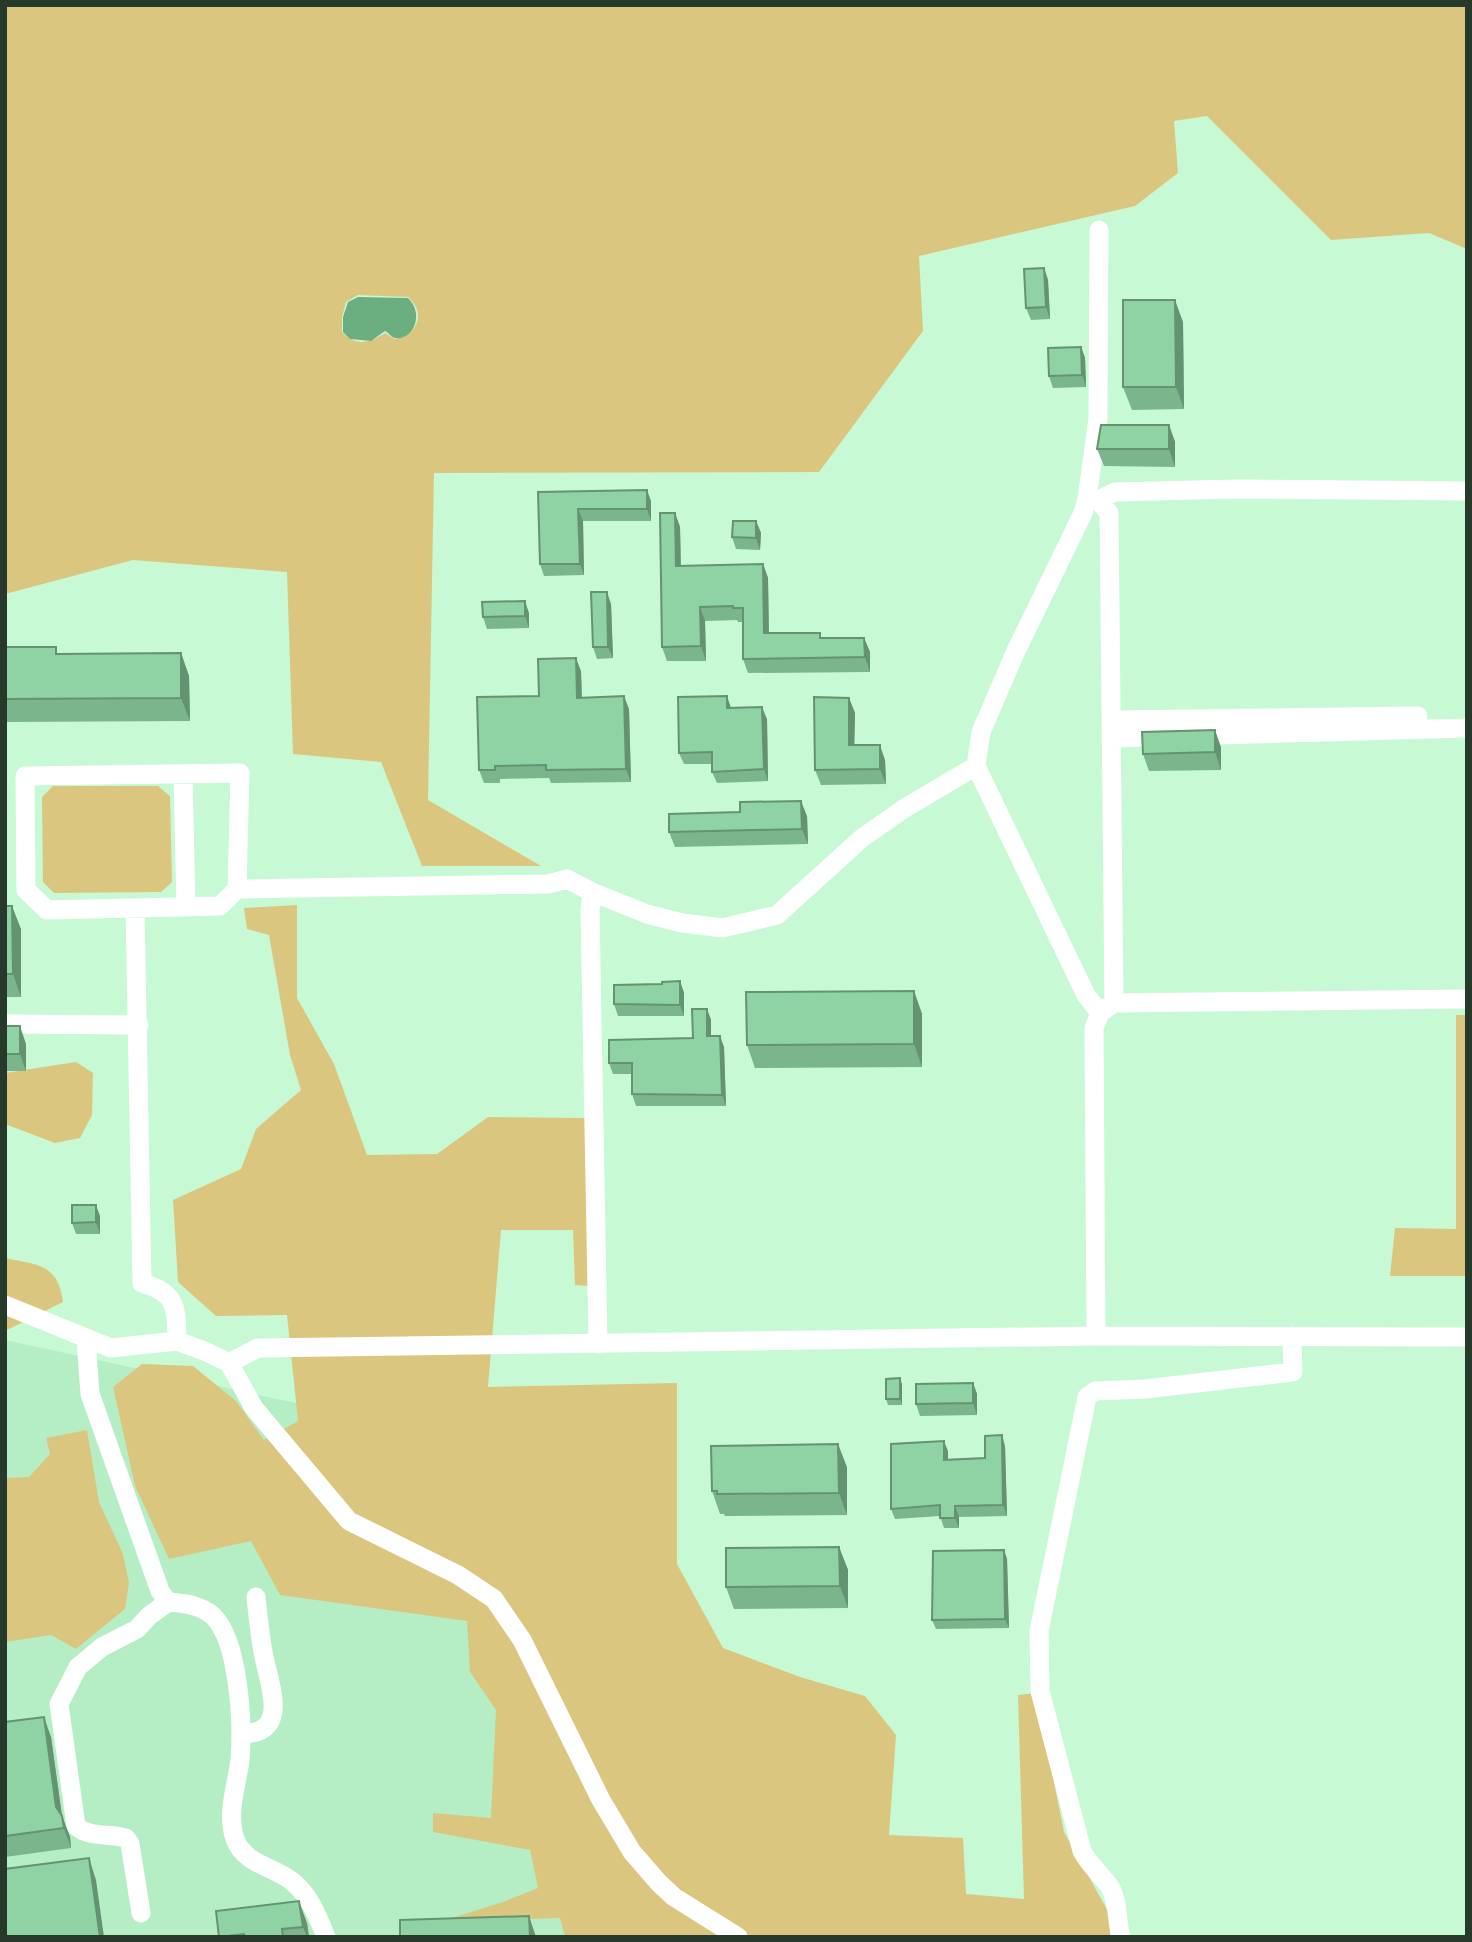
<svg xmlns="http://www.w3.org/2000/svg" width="1472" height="1942" font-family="Raleway,sans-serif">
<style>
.built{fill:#b5eec5}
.green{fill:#dbc680;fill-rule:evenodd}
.water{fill:#6bae80}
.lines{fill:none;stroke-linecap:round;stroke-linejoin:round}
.minor{stroke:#fff;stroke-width:19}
.wall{fill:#7bb58c}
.shaded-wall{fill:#649372}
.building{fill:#8fd2a3;stroke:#649372;stroke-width:2}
</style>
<rect width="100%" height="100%" fill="#c7f9d4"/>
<path class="built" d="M5,1340L430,1432L693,1937H5Z"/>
<path class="green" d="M5,5H1467V249L1429,233L1331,240L1207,116L1174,121L1178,173L1135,206L919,256L923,331L819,472L434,473L428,800L541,866H422L381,762L293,754L287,572L133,560L5,594ZM358,295L408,297C427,313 417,336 395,339L385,333C369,343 356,347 342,332V317L346,302Z
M53,786H158L170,796L172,882L161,892L54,893L43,882L42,797Z
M297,905V998L334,1064L367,1155L437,1154L488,1117L586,1118L588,1286L575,1285L573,1230H501L488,1387L677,1383V1564L723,1648L800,1677L865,1696L896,1735L889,1835L963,1838L966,1894L1024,1899L1018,1695L1036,1693L1064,1832L1110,1915V1937H565L560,1918L439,1922L503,1902L538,1888L530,1850L433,1832V1813L491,1818L496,1710L470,1672L467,1621L280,1595L251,1541L169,1559L135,1486L113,1387L142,1364L193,1366L236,1401L264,1440L298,1421L287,1315L216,1316L178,1282L173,1200L241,1169L256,1129L301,1090L290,1055L269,935L247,929L244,908Z
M1456,1015H1467V1276H1390L1395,1228L1456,1229Z
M76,1062L93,1073L92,1115L80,1138L55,1143L5,1124V1073Z
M5,1258C37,1265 58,1263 63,1302L5,1331Z
M87,1430L99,1502L123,1554L129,1583L125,1609L76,1649L51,1635L5,1642V1478L29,1477L50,1454L46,1438Z"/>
<path class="water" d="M358,297L408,298C425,314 413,341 395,338C391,337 389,333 385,331L371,341L350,339L343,332V317L348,302Z"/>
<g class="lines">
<path class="minor" d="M1099,230L1098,418L1087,499L1083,513L1015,653L981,732L976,766L1086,995L1100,1013
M1088,499L1098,500L1115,492L1236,489L1467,491
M1098,500L1109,513L1114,1003
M1111,720L1418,716
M1111,738L1467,728
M183,774L186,907
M237,889L240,773L25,776L26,890L47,910L220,906L237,889L548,884L567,879L592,892L647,914L682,923L723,928L777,915L862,838L905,808L976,766
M592,892L590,910L598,1344
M135,908L142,1283C178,1293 176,1308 177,1341
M5,1024L139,1025
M5,1305L111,1348L177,1341L207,1352L229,1363L258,1348L1096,1336L1467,1337
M1096,1336L1094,1028L1100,1013L1114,1003L1467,999
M86,1339L90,1394L160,1591L168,1602C183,1603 201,1605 213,1616C239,1641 243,1724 240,1760C237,1785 226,1813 235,1839C245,1865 273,1866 293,1882C310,1896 318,1917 326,1937
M229,1363L254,1408L349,1521L458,1575L494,1599L522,1640L601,1800L632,1852L659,1883L674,1897L738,1937
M242,1734C290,1733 270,1687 264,1657C260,1637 258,1617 256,1597
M141,1913L130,1844L126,1838C109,1833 89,1838 76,1826L59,1704L78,1667L102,1647L137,1629L149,1616L168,1602
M1121,1937C1116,1920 1119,1902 1110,1887C1101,1874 1089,1865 1082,1851L1040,1691L1039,1631L1087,1397L1095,1391L1145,1389L1293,1372L1292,1336"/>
</g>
<path class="wall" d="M1044,268L1048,280L1050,319L1031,320L1026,308Z
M1183,322L1184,409L1132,410L1123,387Z
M1081,347L1085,358L1086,387L1053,388L1049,376Z
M1169,425L1175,442V467L1104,466L1097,449Z
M538,492L651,501V521H583L584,575L544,576L540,564Z
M675,513L680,527L681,566L763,564L768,578L769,633H820L821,638H864L870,652V672L748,673L743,659V622H738L737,620L705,621L706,661H667L662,647Z
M756,521L761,533L760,550L736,549L732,537Z
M611,604L613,658L597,659L593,647Z
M529,613V628L487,629L483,617Z
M5,647L59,654L181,653L189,676L190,721L5,722Z
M581,671L582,698L629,709L631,782L551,783L549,778L500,779V783H484L479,770L539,696Z
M849,698L855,713L854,745L885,760L886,784L821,785L815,770Z
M767,719L768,781L717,783L712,772V764H684L679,753Z
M1221,747V770L1149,771L1143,754Z
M807,816L808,844L675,847L669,832Z
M5,906L21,929V997H5Z
M680,981L684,993V1016H618L614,1004Z
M914,991L922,1014V1067L755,1068L747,1045Z
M707,1009L711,1020V1036L724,1047L726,1106H636L632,1094V1074H613L609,1063L693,1038Z
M5,1026L26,1044V1071H5Z
M100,1216V1234H76L72,1223Z
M973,1383L977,1394V1415L920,1416L916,1404Z
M902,1384V1405H888L886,1399Z
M1005,1446L1007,1516L959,1517V1528H944L940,1516L895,1519L891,1509L948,1451V1459L985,1458Z
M847,1467V1515L725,1516L724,1514H720L712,1491Z
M839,1547L848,1570V1608L734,1609L726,1587Z
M1004,1550L1007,1559L1009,1628L936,1629L932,1620Z
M5,1722L51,1737L62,1816L70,1837L71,1848L5,1857Z
M307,1923L309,1937H219Z"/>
<path class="shaded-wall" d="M1044,268L1048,280L1050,319L1046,307Z
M1175,300L1183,322L1184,409L1176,387Z
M1081,347L1085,358L1086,387L1082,375Z
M1169,425L1175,442V467L1169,449Z
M647,490L651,501V521L647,509Z
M578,509L583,521L584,575L580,564Z
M675,513L680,527L681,580L676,566Z
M756,521L761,533L760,550L756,538Z
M763,564L768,578L769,647L764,633Z
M607,592L611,604L613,658L608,647Z
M525,601L529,613V628L525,616Z
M700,607L705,621L706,661L701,646Z
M864,638L870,652V672L865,657Z
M181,653L189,676L190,721L181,698Z
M576,658L581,671L582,711L577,698Z
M624,696L629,709L631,782L626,769Z
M727,696L731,708H727Z
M849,698L855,713L854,760L849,745Z
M762,707L767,719L768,781L764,769Z
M1215,730L1221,747V770L1215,752Z
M880,745L885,760L886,784L880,769Z
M801,801L807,816L808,844L802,829Z
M12,906L21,929V997L13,974Z
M680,981L684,993V1016L680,1005Z
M914,991L922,1014V1067L914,1044Z
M707,1009L711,1020V1047L707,1036Z
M20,1026L26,1044V1071L20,1054Z
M720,1036L724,1047L726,1106L722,1095Z
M96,1205L100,1216V1234L96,1222Z
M900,1378L902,1384V1405L900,1399Z
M973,1383L977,1394V1415L973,1403Z
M1002,1435L1005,1446L1007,1516L1003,1505Z
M944,1441L948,1451V1470L944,1460Z
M838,1444L847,1467V1515L839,1493Z
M955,1506L959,1517V1528L955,1518Z
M839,1547L848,1570V1608L840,1586Z
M1004,1550L1007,1559L1009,1628L1005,1619Z
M44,1717L51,1737L62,1816L70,1837L71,1848L56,1807Z
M89,1858L96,1880L104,1937H100Z
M299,1901L307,1923L309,1937H307L303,1927Z
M529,1916L536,1937H530Z"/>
<path class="building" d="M1044,268L1046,307L1026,308L1024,269Z
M1123,300H1175L1176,387H1123Z
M1081,347L1082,375L1049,376L1048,348Z
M1101,425H1169V449H1097Z
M647,490V509H578L580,564H540L538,492Z
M660,513H675L676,566L763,564L764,633H820V638H864L865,657L743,659V608H733V606L700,607L701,646L662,647Z
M733,521H756V538L732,537Z
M591,592H607L608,647H593Z
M525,601V616L483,617L482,602Z
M5,647H56V654L181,653V698L5,699Z
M576,658L577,698L624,696L626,769L546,770V765L495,766V770H479L477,697L539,696L538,659Z
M727,696V708L762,707L764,769L712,772V752L679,753L678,697Z
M814,697L849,698V745H880V769L815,770Z
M1215,730V752L1143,754L1142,732Z
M801,801L802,829L669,832V814L740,812V802Z
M5,906H12L13,974H5Z
M680,981V1005L614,1004V985L662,984V982Z
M914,991V1044L747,1045L746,992Z
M692,1009H707V1036H720L722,1095L632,1094V1063H609V1040L693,1038Z
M5,1026H20V1054H5Z
M72,1205H96V1222L72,1223Z
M900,1378V1399H886V1379Z
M973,1383V1403L916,1404V1384Z
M1002,1435L1003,1505L955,1506V1518H940V1505L891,1509V1444L944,1441V1460L985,1458V1436Z
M838,1444L839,1493L717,1494V1491H712L711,1446Z
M839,1547L840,1586L726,1587V1548Z
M1004,1550L1005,1619L932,1620L933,1551Z
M44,1717L56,1807L62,1816L64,1828L5,1836V1722Z
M89,1858L100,1937H5V1869Z
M299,1901L303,1927L282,1929L283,1937H245L244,1934L219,1937L216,1911Z
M529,1916L530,1937H400V1920Z"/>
<rect width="1472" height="1942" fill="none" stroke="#26392b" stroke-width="14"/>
</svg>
